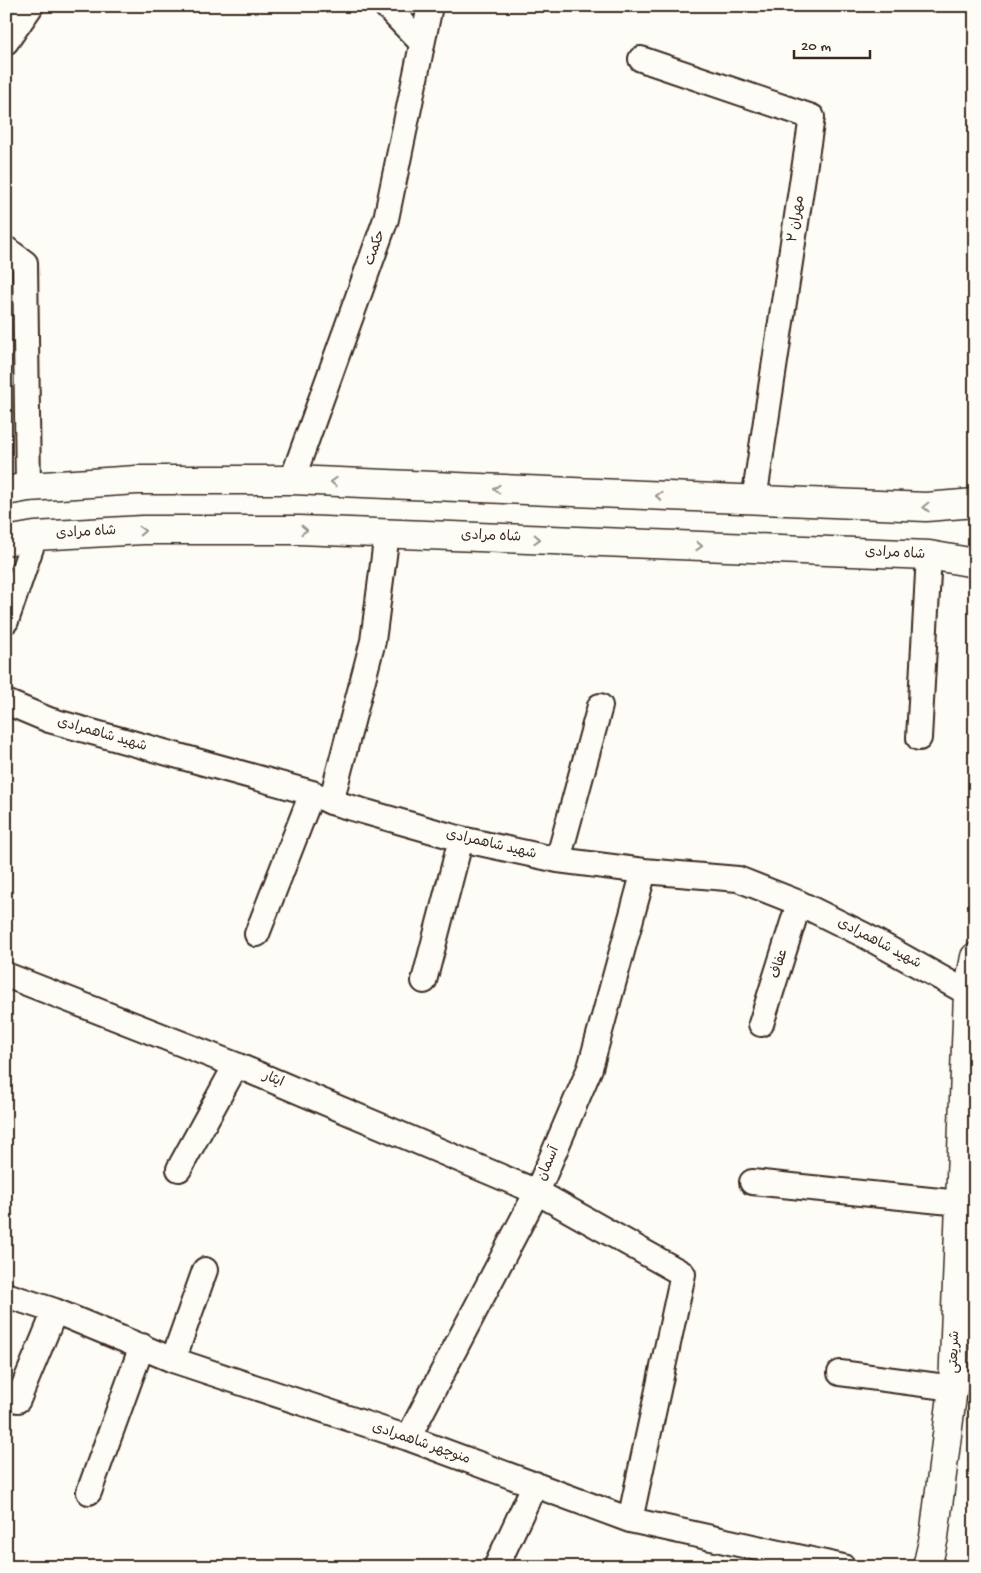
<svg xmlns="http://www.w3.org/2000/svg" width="981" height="1573" font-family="'Gochi Hand','Playpen Sans Arabic',sans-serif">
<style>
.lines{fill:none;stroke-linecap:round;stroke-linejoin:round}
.street-casing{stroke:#3b2a1e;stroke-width:28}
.secondary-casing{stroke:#3b2a1e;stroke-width:31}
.primary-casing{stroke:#3b2a1e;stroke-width:31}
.street{stroke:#fdfcf7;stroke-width:24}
.secondary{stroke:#fdfcf7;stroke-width:28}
.primary{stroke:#fdfcf7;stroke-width:28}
.oneway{stroke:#9c938a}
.labels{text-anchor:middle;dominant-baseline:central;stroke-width:5;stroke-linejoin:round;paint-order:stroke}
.street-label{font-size:14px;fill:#3b2a1e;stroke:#fdfcf7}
</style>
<rect width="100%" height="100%" fill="#fdfcf7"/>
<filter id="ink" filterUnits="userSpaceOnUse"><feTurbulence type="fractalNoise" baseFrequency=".02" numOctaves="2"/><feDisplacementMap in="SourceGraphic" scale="10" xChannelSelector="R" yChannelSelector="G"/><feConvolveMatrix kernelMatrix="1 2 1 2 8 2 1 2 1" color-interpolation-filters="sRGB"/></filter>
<g filter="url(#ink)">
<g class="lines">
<g class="street-casing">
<path id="street" d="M386,6L422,43
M6,42L31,6
M641,59L812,117L754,500
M6,249L25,263L28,487
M292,480L386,219L430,6
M6,621L35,536
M6,702L49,720L312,793L331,802L461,839L558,860L644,871L738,879L799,903L864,935L968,993
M919,738L929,555
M331,802L373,641L387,533
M558,860L600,706
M257,934L312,793
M6,975L236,1065L537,1192L683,1274L630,1520
M424,981L461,839
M761,1024L799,903
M179,1169L236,1065
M752,1182L960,1203
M6,1295L55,1311L173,1360L408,1438L630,1520L843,1567
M173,1360L205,1270
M840,1373L953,1388
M18,1400L55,1311
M408,1438L537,1192L590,1068L644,871
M89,1492L142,1346
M496,1567L535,1484"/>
</g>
<g class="secondary-casing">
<path id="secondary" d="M927,1567L934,1537L953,1388L968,993L975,957"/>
</g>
<g class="primary-casing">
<path id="primary" d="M6,491L28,487L137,480H292L926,507L975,503
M6,541L35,536L143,530H299L929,555L975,563"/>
</g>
<use href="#street" class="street"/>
<use href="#secondary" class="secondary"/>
<use href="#primary" class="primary"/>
</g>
<defs><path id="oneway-chevron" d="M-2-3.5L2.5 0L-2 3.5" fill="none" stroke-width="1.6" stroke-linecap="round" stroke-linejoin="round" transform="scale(1.25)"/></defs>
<g class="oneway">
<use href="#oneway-chevron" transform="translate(334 482) rotate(-178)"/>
<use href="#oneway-chevron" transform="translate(497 489) rotate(-178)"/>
<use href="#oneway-chevron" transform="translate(659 496) rotate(-178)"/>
<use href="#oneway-chevron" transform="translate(926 507) rotate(179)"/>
<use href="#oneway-chevron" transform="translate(304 530) rotate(2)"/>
<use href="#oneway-chevron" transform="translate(142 531) rotate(-2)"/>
<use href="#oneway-chevron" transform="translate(537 539) rotate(2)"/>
<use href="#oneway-chevron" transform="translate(699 546) rotate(2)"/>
</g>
</g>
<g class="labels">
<g class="street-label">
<text transform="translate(797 219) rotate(-81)">مهران ۲</text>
<text transform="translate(376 248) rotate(-70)">حکمت</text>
<text transform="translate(86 533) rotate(-3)">شاه مرادی</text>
<text transform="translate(491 537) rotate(2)">شاه مرادی</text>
<text transform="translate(895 554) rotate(3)">شاه مرادی</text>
<text transform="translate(102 735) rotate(16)">شهید شاهمرادی</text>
<text transform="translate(491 845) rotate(13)">شهید شاهمرادی</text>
<text transform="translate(879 944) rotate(28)">شهید شاهمرادی</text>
<text transform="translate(780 964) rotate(-73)">عفاف</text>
<text transform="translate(273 1080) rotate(23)">ایثار</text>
<text transform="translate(549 1164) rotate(-67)">آسمان</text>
<text transform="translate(955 1352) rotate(-88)">شریعتی</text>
<text transform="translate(421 1444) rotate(19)">منوچهر شاهمرادی</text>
</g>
</g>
<rect width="981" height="1573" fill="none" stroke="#fdfcf7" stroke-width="25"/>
<rect x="12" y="12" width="956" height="1548" fill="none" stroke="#3b2a1e" stroke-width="2" filter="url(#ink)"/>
<path d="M794 50v8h76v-8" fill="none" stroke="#3b2a1e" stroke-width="2.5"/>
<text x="801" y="50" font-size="15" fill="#3b2a1e" stroke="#fdfcf7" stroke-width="4" paint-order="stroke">20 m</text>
</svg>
